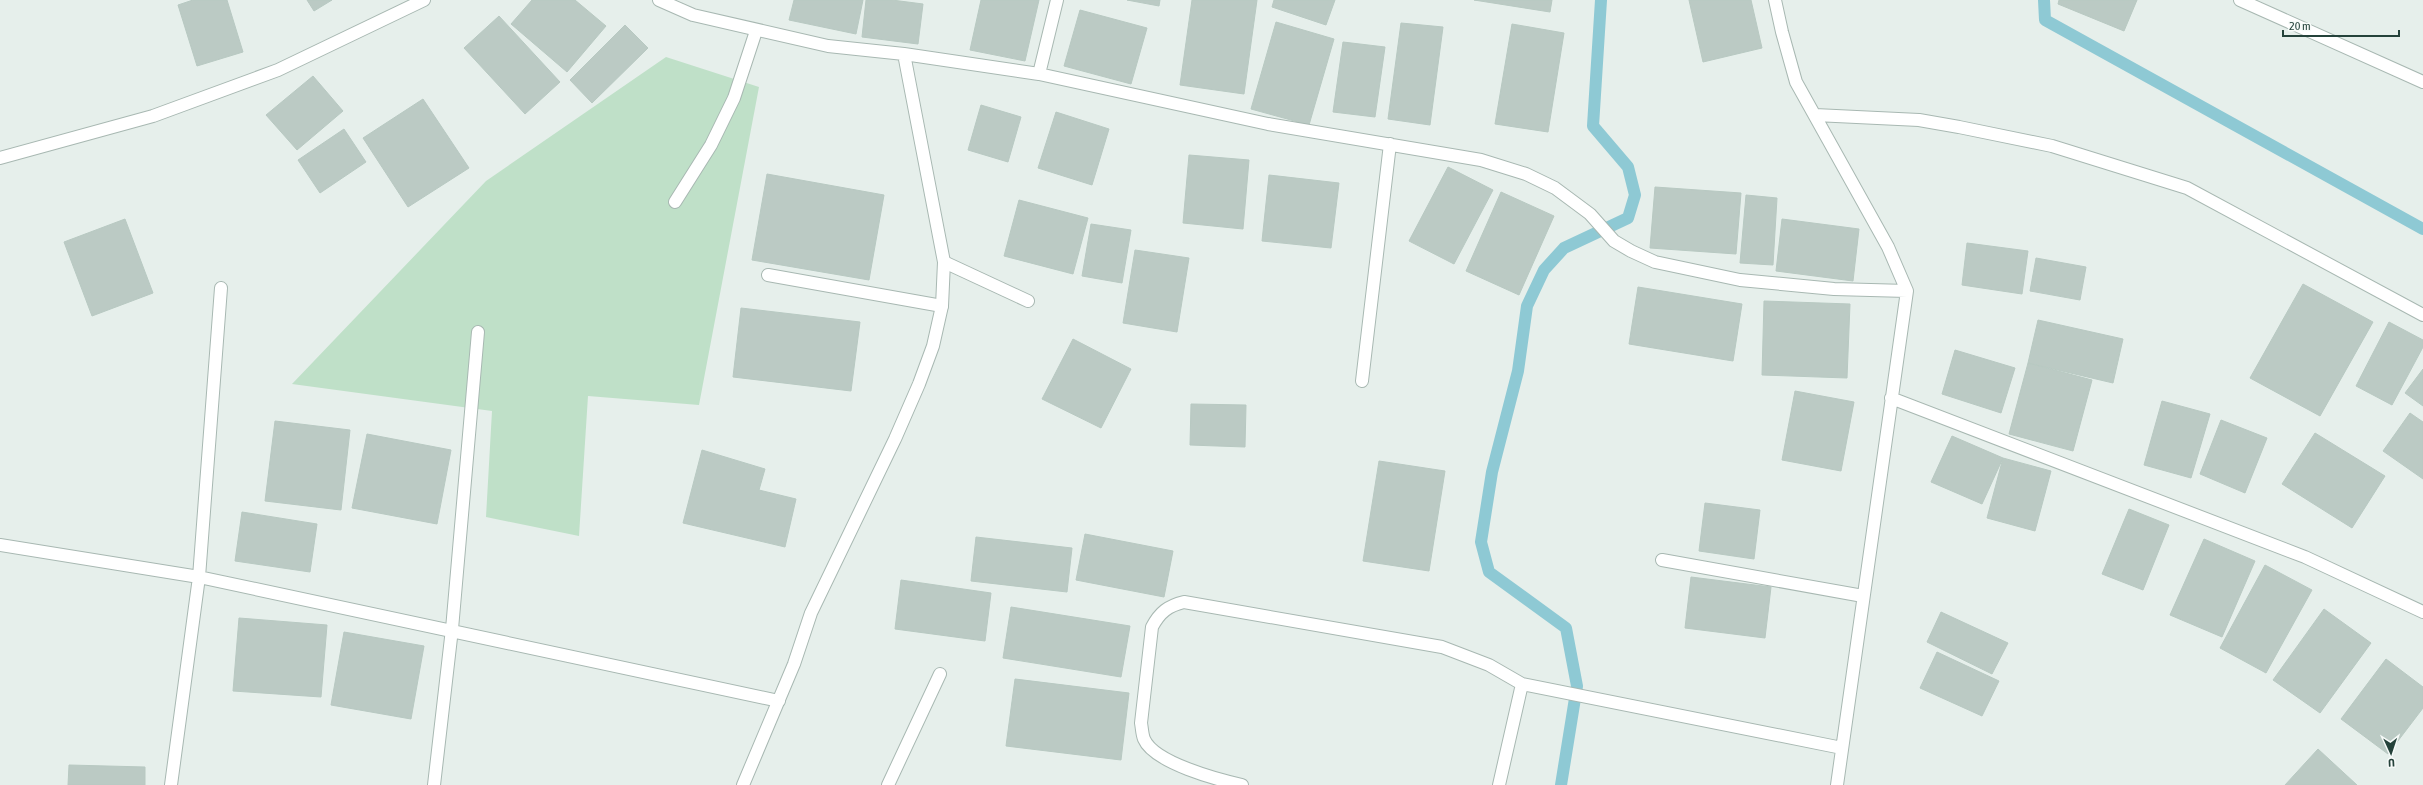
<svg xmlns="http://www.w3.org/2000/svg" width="2423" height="785" font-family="'Asap Condensed',sans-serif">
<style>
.green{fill:#bfe0c8}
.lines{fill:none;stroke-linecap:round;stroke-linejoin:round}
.stream{stroke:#8ec9d4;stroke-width:12}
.building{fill:#bbcac4;stroke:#b8c9c2}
.service-casing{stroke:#a8b8b2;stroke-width:14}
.minor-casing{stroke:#a8b8b2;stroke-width:14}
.service{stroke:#fff;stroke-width:12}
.minor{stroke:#fff;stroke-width:12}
</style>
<rect width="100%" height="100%" fill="#e6efeb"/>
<path class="green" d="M666,57L759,87L699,405L588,396L579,536L486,517L492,411L292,384L486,181Z"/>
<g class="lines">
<path class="stream" d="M2044,0L2045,20L2423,229
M1561,785L1577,686L1566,628L1489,572L1481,542L1492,472L1518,371L1527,306L1544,270L1564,248L1628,218L1635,195L1628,167L1593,126L1601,0"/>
</g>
<path class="building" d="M193,0H227L243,52L197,66L178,5Z
M307,0H332L314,11Z
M532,0H575L606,26L567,72L511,24Z
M794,0H863L856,34L789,20Z
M866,0H892L923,4L918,44L862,37Z
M981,0H1039L1025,61L970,50Z
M1127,0H1160L1159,6Z
M1192,0H1257L1244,94L1180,85Z
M1274,0H1335L1326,25L1272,7Z
M1474,0H1552L1550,12Z
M1689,0H1751L1762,48L1703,62Z
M2059,0H2137L2124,31L2058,4Z
M1080,10L1147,28L1131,84L1064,66Z
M499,16L560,82L525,114L464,48Z
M1276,22L1334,39L1309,125L1251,109Z
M1401,23L1443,27L1430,125L1388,119Z
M1512,24L1564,33L1548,132L1495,124Z
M625,25L648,48L592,103L570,80Z
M1343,42L1385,47L1375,117L1333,112Z
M313,76L343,111L297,150L266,115Z
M423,99L469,168L408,207L363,138Z
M981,105L1021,117L1008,162L968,150Z
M1056,112L1109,129L1092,185L1038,168Z
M344,129L366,162L320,193L298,160Z
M1189,155L1249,160L1243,229L1183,223Z
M1448,167L1493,190L1454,264L1409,241Z
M767,174L884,195L869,280L752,260Z
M1269,175L1339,183L1331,248L1262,241Z
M1655,187L1741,193L1736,254L1650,248Z
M1501,192L1554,216L1519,295L1466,271Z
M1746,195L1777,198L1773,265L1740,263Z
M1019,200L1088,218L1073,274L1004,256Z
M125,219L153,293L92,316L64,242Z
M1782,219L1859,229L1853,281L1776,271Z
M1091,224L1131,230L1122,283L1082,276Z
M1967,243L2028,251L2022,294L1962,285Z
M1135,250L1189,258L1177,332L1123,323Z
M2036,258L2086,267L2080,300L2030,291Z
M2303,284L2373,322L2320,416L2250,378Z
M1638,287L1742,304L1733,361L1629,344Z
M1764,301L1850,304L1847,378L1762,375Z
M741,308L860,322L851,391L733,377Z
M2038,320L2123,339L2113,383L2028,363Z
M2389,322L2423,340V347L2392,405L2356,386Z
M1073,339L1131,369L1101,428L1042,399Z
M1955,350L2015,368L2001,413L1942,394Z
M2028,363L2092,380L2073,451L2009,434Z
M2423,369V406L2405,393Z
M1795,391L1854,402L1841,471L1782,460Z
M2162,401L2210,414L2191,478L2144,465Z
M1191,404L1246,405L1245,447L1190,445Z
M2410,413L2423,422V479L2383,451Z
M2221,420L2267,438L2245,493L2200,474Z
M275,421L350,430L341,510L265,501Z
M2315,433L2385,476L2352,528L2282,484Z
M367,434L451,450L437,524L352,508Z
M1952,436L2003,458L1982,504L1931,482Z
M702,450L765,469L759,490L796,499L785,547L683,523Z
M2003,458L2051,471L2035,531L1987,518Z
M1379,461L1445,471L1429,571L1363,561Z
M1705,503L1760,510L1754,559L1699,551Z
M2129,509L2169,525L2143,590L2102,574Z
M242,512L317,524L310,572L235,561Z
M1085,534L1173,551L1164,597L1076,580Z
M976,537L1072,548L1067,592L971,581Z
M2204,539L2255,561L2222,637L2170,615Z
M2265,565L2312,590L2266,673L2220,648Z
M1691,577L1771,587L1765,638L1685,628Z
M901,580L991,593L985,641L895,629Z
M1011,607L1130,626L1121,677L1003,658Z
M2324,609L2371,643L2320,713L2273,680Z
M1941,612L2008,643L1992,674L1927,642Z
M239,618L327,625L321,697L233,691Z
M344,632L424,646L411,719L331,705Z
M1937,652L1999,681L1982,716L1920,688Z
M2386,659L2423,687V708L2388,754L2341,719Z
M1015,679L1129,693L1121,760L1006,746Z
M2318,749L2357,785H2285Z
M69,765L145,767V785H68Z"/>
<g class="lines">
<g class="service-casing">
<path id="service" d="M675,202L711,145L734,98L756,31
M944,262L1028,301
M768,275L942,306"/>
</g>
<g class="minor-casing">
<path id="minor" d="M659,0L693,15L828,46L904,54L1039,74L1268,124L1481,160L1526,174L1555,188L1590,214L1614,241L1631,251L1655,262L1740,280L1834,289L1907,291
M1775,0L1782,32L1796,82L1888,247L1907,291L1837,785
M2240,0L2423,82
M1039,74L1057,0
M1815,115L1919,120L1959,127L2052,146L2187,188L2423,315
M0,158L153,116L278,70L424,0
M1362,381L1390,144
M1891,398L2305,557L2423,612
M0,545L199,577L779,701
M1662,560L1863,596
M171,785L199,577L221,288
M434,785L452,629L478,332
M743,785L794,664L811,613L895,439L919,384L933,346L942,306L944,262L904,54
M888,785L940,674
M1242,785C1219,780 1154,763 1144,739C1142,734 1142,728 1141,723L1152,627C1160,612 1168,606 1184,602L1442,647L1489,665L1522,684L1842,748
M1499,785L1522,684"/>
</g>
<use href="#service" class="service"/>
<use href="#minor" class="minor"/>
</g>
<g transform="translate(2391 753) rotate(177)" stroke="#f7fbf9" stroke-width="3" paint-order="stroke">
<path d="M0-3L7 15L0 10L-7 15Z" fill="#24423a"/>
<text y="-6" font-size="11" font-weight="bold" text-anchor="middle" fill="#24423a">U</text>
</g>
<path d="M2283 30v6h116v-6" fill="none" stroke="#24423a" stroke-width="2"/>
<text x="2289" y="30" font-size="12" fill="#24423a" stroke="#f7fbf9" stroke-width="3" paint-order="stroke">20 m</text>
</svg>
